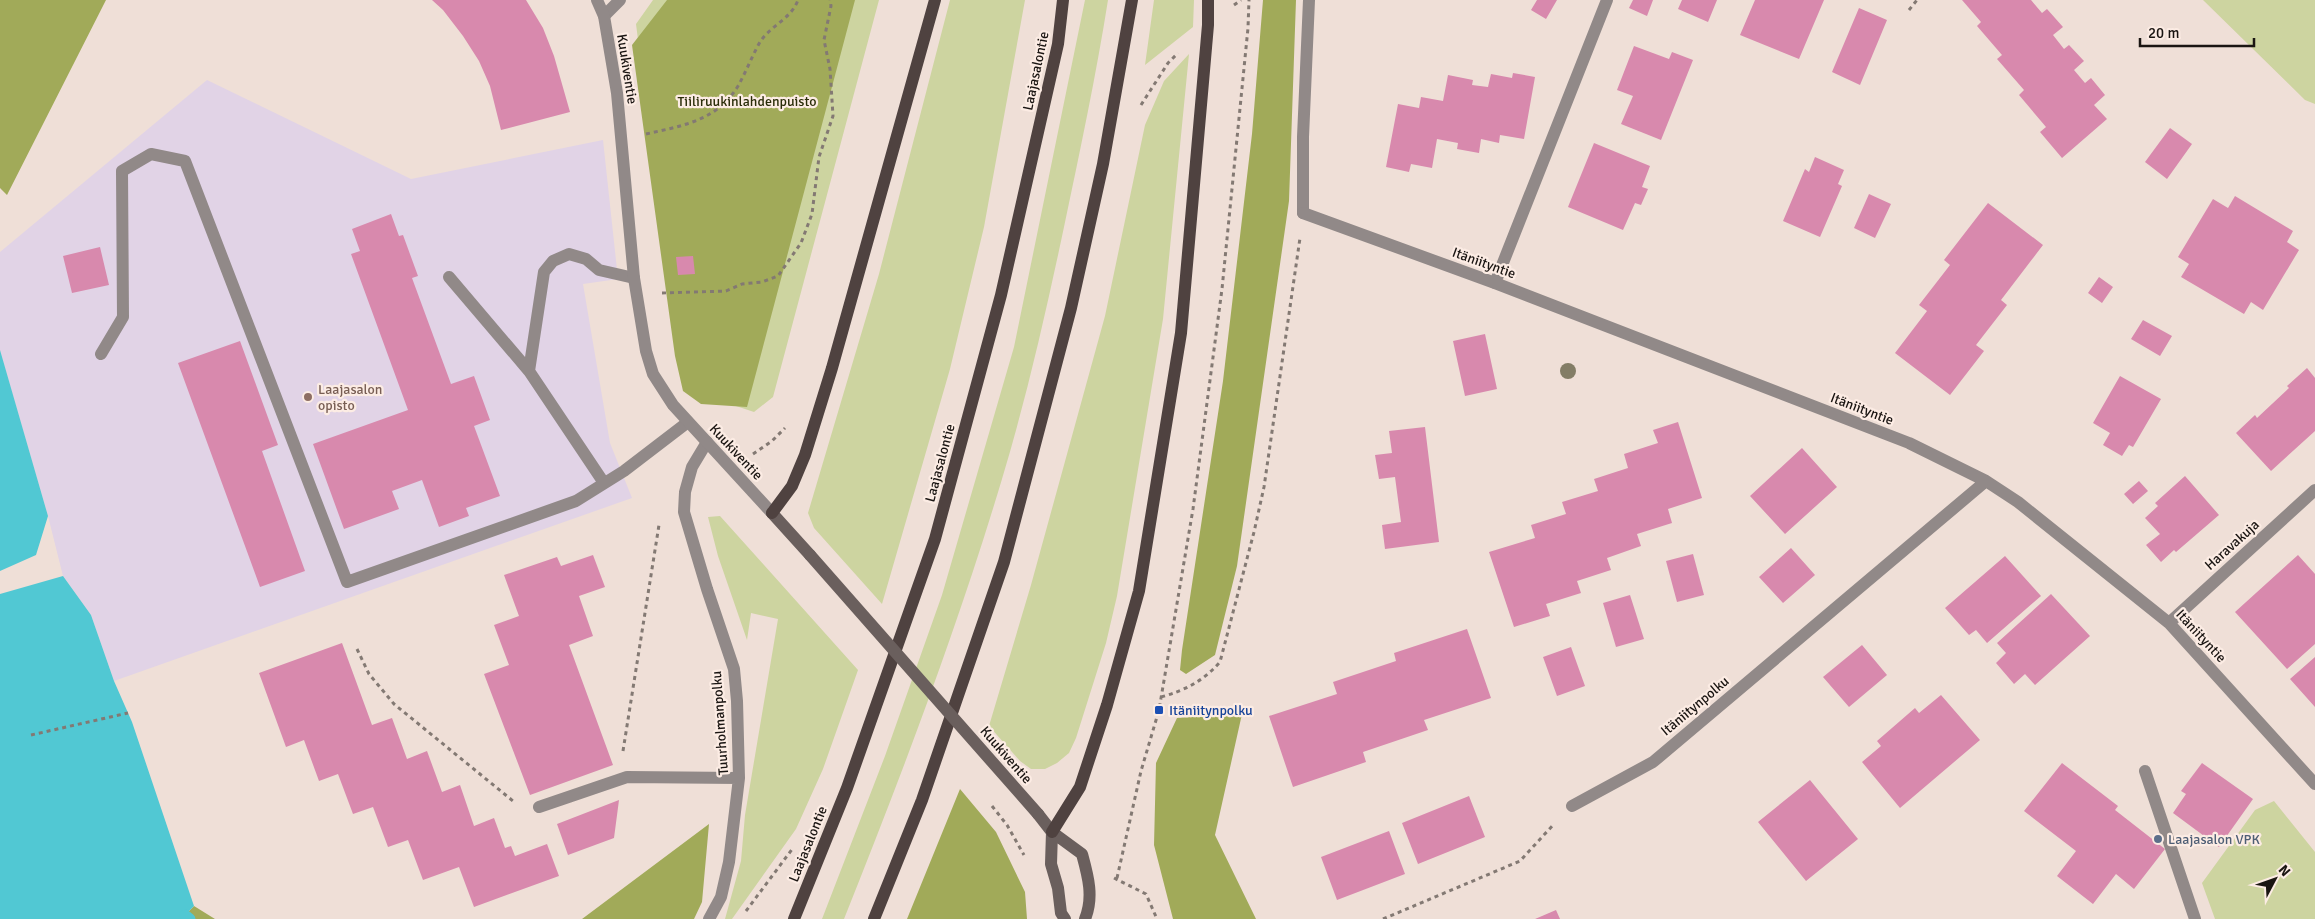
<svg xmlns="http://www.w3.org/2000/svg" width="2315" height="919" font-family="Signika,sans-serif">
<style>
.education{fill:#e1d3e6}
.green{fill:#cdd4a0}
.forest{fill:#a1aa59}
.water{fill:#51c8d3}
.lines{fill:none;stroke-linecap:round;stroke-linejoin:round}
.stream{stroke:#51c8d3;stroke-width:11}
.building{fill:#d889ad}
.path{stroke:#837973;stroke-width:3;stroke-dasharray:4 4;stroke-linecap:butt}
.lane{stroke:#918988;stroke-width:12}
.street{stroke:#918988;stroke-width:12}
.secondary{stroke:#6a5f5d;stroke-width:12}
.primary{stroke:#4f4240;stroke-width:12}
.path-bridge{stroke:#837973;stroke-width:3;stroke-dasharray:4 4;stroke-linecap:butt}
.secondary-bridge{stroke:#6a5f5d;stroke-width:12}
.tree{fill:#837d66}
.education-dot{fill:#8d6e63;stroke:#fcece4;stroke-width:2}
.transit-dot{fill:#1a4fb4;stroke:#fcece4;stroke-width:2}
.service-dot{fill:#5c6f8a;stroke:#fcece4;stroke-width:2}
.labels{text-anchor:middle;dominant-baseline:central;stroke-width:4.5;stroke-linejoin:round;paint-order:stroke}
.street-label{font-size:14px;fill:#1a1512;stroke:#fcece4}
.park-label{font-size:14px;fill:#2a2d09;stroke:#fcece4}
.education-label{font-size:14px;fill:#785e54;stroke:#fcece4;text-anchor:start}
.transit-label{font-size:14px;fill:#164399;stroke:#fcece4;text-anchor:start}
.service-label{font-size:14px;fill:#4e5e75;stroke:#fcece4;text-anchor:start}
</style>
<rect width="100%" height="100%" fill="#efdfd7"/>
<path class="education" d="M207,80L411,179L603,140L618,279L583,284L610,443L632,498L114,681L91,615L63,576L48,516L0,351V252Z"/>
<path class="green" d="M653,0H879L773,397L754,412L691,391L675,329L636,24Z
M950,0H1025L984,227L950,369L882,604L814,528L808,513L879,274Z
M1085,0H1108C1096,76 1080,151 1064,227C1046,312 1027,396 1002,479C957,629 902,774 844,919H822L885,756L942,595L1014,347Z
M1154,0H1194L1193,27L1145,65Z
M2203,0H2315V104L2305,100Z
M1189,54L1163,319L1117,596L1106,643L1076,738L1069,753L1057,763L1045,769H1031L1020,761L989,726L1031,585L1105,316L1145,125L1164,81Z
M720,516L858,670L823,769L796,829L732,919H725L741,861L745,815L778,619L751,613L747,640L718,556L708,517Z
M2274,801L2315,852V919H2215L2202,883L2255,810Z"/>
<path class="forest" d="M0,0H106L7,195L0,188Z
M667,0H855L747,407L701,404L683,391L675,356L632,45Z
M1263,0H1296L1289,201L1237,566L1215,655L1186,674L1180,670L1182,650L1223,381L1252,134Z
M1242,714L1215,835L1256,919H1173L1154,845L1156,763L1177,718Z
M960,789L996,832L1025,892L1027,919H907Z
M709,824L702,902L694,919H582Z
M194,906L215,919H181Z"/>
<path class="water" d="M0,350L48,516L36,555L0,571Z
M63,576L91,615L114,681L132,722L194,906L181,919H0V594Z"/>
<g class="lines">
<path class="stream" d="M185,915L190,919"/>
</g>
<path class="building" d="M432,0H526L543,28L554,56L570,112L501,130L490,86L479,61L463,36L443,10Z
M1537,0H1557L1546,19L1531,10Z
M1633,0H1653L1647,16L1629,8Z
M1682,0H1717L1708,22L1678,9Z
M1755,0H1824L1799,59L1740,35Z
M1962,0H2031L2042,13L2047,9L2063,27L2053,35L2064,49L2069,45L2084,61L2074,70L2085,83L2091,78L2105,95L2094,105L2107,119L2062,158L2040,132L2046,127L2019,95L2024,90L1997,59L2002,55L1977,26L1981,22Z
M1859,8L1887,20L1860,85L1832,72Z
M1634,46L1669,59L1672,52L1693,60L1661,140L1621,124L1633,96L1617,90Z
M1513,73L1535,77L1524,139L1500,135L1499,143L1481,139L1479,153L1457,149L1458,143L1437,139L1432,168L1411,164L1409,172L1386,167L1398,104L1419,108L1421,97L1443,101L1448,75L1473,80L1472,85L1488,87L1491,74L1512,78Z
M2170,128L2192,144L2167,179L2145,162Z
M1594,143L1650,166L1642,187L1648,189L1641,205L1635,203L1623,230L1568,207Z
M1815,157L1844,170L1838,184L1842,186L1820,237L1783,221L1805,169L1809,172Z
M1869,194L1891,204L1875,238L1854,228Z
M2235,196L2293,231L2287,242L2299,250L2263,310L2251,302L2244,314L2181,277L2189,264L2178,257L2213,199L2228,208Z
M1988,203L2043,245L2001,300L2007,305L1976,345L1984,351L1950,395L1895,353L1927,311L1919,305L1950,265L1944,260Z
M391,214L399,236L403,235L418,276L412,278L451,384L474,376L490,420L474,426L500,496L466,508L469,516L439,527L422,480L392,491L399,509L344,529L313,444L408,410L351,254L360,251L352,229Z
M100,247L109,285L72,293L63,256Z
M693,256L695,274L678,275L676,257Z
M2099,277L2113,287L2102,303L2088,293Z
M2143,320L2172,336L2160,356L2131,339Z
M1485,334L1497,389L1465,396L1453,341Z
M240,341L278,445L262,451L305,571L260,587L178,363Z
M2307,368L2315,378V431L2271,471L2236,433L2255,415L2257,418L2289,388L2287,386Z
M2120,376L2161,399L2133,447L2129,445L2122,456L2103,445L2110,433L2093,423Z
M1678,422L1702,498L1668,509L1672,523L1637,534L1641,546L1607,558L1611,570L1577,581L1581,593L1546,604L1550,616L1514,627L1489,552L1535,538L1531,525L1566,514L1562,502L1598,491L1594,479L1628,468L1624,454L1658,443L1653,430Z
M1425,427L1439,542L1385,549L1382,525L1401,522L1395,477L1379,479L1375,455L1392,453L1389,431Z
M1802,448L1837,487L1785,534L1750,496Z
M2185,476L2219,515L2176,552L2174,550L2161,562L2146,545L2160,534L2145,518L2158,506L2155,503Z
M2139,481L2148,491L2133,504L2124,494Z
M1791,548L1815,575L1783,603L1759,577Z
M1693,554L1704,595L1677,602L1666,561Z
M593,555L605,587L579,596L593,636L569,645L613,765L530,795L484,674L509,665L494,625L519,616L504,575L557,557L561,566Z
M2298,555L2315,574V644L2287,669L2235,612Z
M2005,556L2041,596L1987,643L1976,630L1969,635L1945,608Z
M2051,594L2090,636L2035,685L2025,674L2014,684L1996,663L2006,653L1997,643Z
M1630,595L1644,639L1616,647L1603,603Z
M1467,629L1491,698L1424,720L1428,730L1363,752L1366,762L1293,787L1269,716L1337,694L1333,682L1396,661L1394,653Z
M342,643L372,725L392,718L407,759L427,751L442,792L460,785L474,826L494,818L505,848L511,846L515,856L547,844L559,876L474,907L459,867L423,880L408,840L388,847L373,807L353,814L338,774L319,781L304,740L286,747L259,673Z
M1862,645L1887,675L1849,707L1823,677Z
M1571,647L1585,686L1557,696L1543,657Z
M2315,657V707L2290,679Z
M1941,695L1980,740L1900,808L1862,762L1881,746L1877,741L1915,708L1919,713Z
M2062,763L2118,806L2115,810L2165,849L2134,889L2116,874L2093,904L2057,876L2076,851L2024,811Z
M2202,763L2253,799L2219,847L2173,813L2186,794L2181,791Z
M1810,780L1858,839L1806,881L1758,822Z
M1469,796L1485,837L1418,864L1402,823Z
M619,800L614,838L568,855L557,824Z
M1389,831L1405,874L1337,900L1321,857Z
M1556,910L1560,919H1535Z"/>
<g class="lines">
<path class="path" d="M1234,5L1241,0
M1909,10L1917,0
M1141,105L1168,63L1178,53
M646,134C681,126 717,121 738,86C746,72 752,56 760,42C771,25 791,19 798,0
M662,293L726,291L742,284L762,282L778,276L801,243L812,214L819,157L833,116L830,69L824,40L831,6L830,0
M753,454L772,441L785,428
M357,649L369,674L394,704L513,801
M1161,697C1186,690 1203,681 1220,662L1254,532L1264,487L1300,238
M31,735L128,713
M623,751L659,525
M1114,878L1146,894L1157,919
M1117,878L1141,771L1159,710L1193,509L1222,289L1248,28L1249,0
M746,911L793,848
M1383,919L1520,861L1554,824"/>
<path class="lane" d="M604,16L620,0
M1303,213V137L1309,0
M449,277L529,371L604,483
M1495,283L1607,0
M101,354L123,317L122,171L151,154L185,161L347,582L576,501L624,471L688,422
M529,371L544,272L553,261L569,254L586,259L599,270L634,278
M707,442L692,467L685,492L684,512L707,589L734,669L737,701L739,778L729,862L721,897L709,919
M2145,771L2195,919
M539,807L627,777L739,778"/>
<path class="street" d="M597,0L604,16L617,93L634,278L646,351L653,374L673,405L772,513
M1303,213L1495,283L1909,443L1986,481L2018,502L2169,623L2315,784
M2169,623L2315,490
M1572,806L1653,762L1986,481"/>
<path class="secondary" d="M772,513L810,555
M1038,814L1052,832L1082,854C1088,876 1094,897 1085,919
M1052,832L1051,864L1058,888L1061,913L1065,919"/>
<path class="primary" d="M772,513L792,486L805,455L832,368L935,0
M1052,832L1080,787L1107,705L1139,591L1181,333L1208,25V0
M794,919L847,788L935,539L1001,295L1058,44L1063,0
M874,919L922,800L1004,562L1071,308L1103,164L1132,0"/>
<path class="path-bridge" d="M992,806L1007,825L1024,855"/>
<path class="secondary-bridge" d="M810,555L1038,814"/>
</g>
<circle class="tree" cx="1568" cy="371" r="8"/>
<circle class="education-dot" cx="308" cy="397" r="5"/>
<rect class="transit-dot" x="1154" y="705" width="10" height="10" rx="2.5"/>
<circle class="service-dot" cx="2158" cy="839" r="5"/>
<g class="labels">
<g class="street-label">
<text transform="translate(627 69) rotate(81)">Kuukiventie</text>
<text transform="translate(1036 71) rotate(-78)">Laajasalontie</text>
<text transform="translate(1484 263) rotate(20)">Itäniityntie</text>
<text transform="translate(1862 409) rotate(21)">Itäniityntie</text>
<text transform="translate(736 452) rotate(47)">Kuukiventie</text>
<text transform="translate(940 463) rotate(-75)">Laajasalontie</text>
<text transform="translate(2232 545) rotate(-42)">Haravakuja</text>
<text transform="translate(2201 636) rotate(47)">Itäniityntie</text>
<text transform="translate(1695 706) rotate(-40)">Itäniitynpolku</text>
<text transform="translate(720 723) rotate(-94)">Tuurholmanpolku</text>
<text transform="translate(1006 755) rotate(49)">Kuukiventie</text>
<text transform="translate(808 844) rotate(-68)">Laajasalontie</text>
</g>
<g class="park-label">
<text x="747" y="101">Tiiliruukinlahdenpuisto</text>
</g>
<g class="education-label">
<text x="318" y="389">Laajasalon<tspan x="318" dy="16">opisto</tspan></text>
</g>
<g class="transit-label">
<text x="1169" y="710">Itäniitynpolku</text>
</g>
<g class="service-label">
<text x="2168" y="839">Laajasalon VPK</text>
</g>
</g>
<g transform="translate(2275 879) rotate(49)" stroke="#fcece4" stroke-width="4" paint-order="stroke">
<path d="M0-4L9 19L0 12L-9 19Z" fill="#1a1512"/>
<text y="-8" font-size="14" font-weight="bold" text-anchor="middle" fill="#1a1512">N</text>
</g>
<path d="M2140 38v8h114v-8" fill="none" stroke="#1a1512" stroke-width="2.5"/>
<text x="2148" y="38" font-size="15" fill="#1a1512" stroke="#fcece4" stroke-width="4" paint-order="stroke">20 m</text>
</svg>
